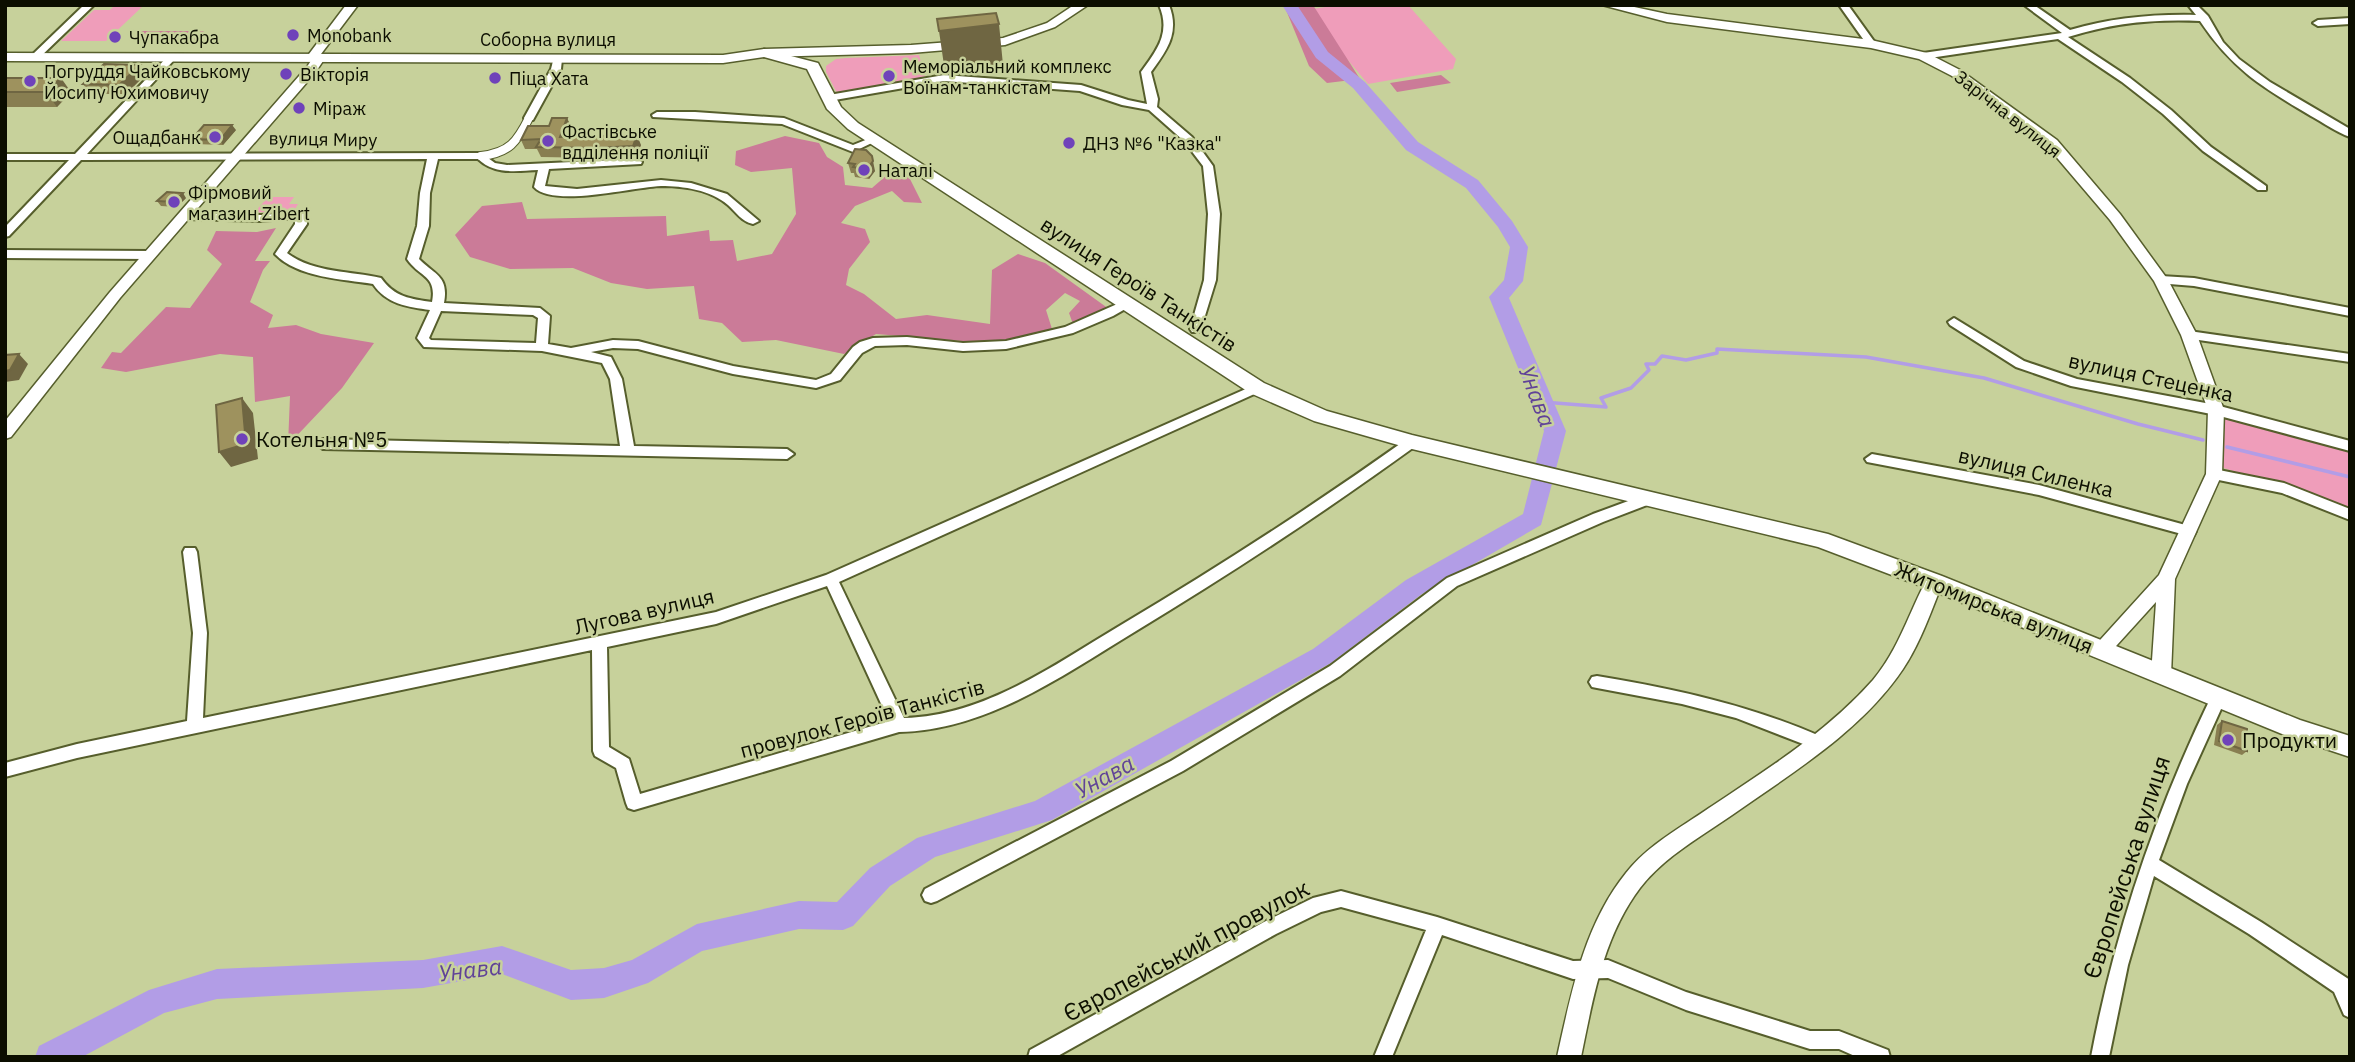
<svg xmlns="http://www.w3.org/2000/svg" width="2355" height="1062" font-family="'IBM Plex Sans',sans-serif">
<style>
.green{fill:#ef9dba}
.forest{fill:#cb7b98}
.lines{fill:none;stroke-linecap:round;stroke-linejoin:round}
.stream{stroke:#b29de6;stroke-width:3.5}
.river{fill:#b29de6;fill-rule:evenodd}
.pedestrian-casing{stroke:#565e2c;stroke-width:10}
.minor-casing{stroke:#565e2c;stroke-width:4}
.tertiary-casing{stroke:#565e2c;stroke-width:3}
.secondary-casing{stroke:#565e2c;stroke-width:3}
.pedestrian{stroke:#fff;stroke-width:8}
.minor{fill:#fff;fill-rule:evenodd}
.tertiary{fill:#fff;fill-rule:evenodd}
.secondary{fill:#fff;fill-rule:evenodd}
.wall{fill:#887e51}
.shaded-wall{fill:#6f6642}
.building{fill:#9e925e;stroke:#6f6642;stroke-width:2}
.poi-dot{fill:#6f42ba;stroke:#c7d19b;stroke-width:2.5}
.labels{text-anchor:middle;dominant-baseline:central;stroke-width:5;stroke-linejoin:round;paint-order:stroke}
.far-poi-label{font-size:18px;fill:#0c0e00;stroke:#c7d19b;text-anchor:start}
.far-street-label{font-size:18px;fill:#0c0e00;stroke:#c7d19b}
.street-label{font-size:21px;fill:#0c0e00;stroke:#c7d19b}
.poi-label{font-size:21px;fill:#0c0e00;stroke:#c7d19b;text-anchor:start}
.water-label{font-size:23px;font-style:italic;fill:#604298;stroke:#c7d19b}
.near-street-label{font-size:24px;fill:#0c0e00;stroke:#c7d19b}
</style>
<rect width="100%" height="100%" fill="#c7d19b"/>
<path class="green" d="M115,5H144L106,41H61L94,10H110Z
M1338,5H1408L1456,59L1453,69L1368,84L1306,10Z
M919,55L925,76L906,84L838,95L826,72V66L836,59L846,58Z
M268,197H294L289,204H298L295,209L254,213Z
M2216,410L2350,446V511L2215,465Z"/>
<path class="forest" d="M1284,5H1313L1360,79L1327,83L1309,66Z
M142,31H204L194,42L131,41Z
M1441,75L1451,83L1397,92L1390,83Z
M785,136L819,143L827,157L843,167L845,185L872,188L887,175L909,177L922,203L904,202L892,191L855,206L841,223L865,229L870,242L849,269L846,285L864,294L896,319L927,315L990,324L992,270L1018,254L1045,263L1109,309L1073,324L1069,313L1080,301L1065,293L1046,310L1052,329L1009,341H962L876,334L844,354L776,340L742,342L722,323L699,319L694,286L647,289L611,283L573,268L510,269L470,257L455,235L482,206L522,202L527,219L666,216L667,236L709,230L710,241L733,240L737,261L772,254L796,214L792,168L751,172L735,165L736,151Z
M276,228L255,261H270L263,270L250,302L273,315L268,328L296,325L321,334L374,343L342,388L288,445L290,396L255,402L253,357L220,354L126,372L101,368L112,352L121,353L166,307L190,308L222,264L207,250L216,231L257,232Z"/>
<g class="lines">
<path class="stream" d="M1543,402L1606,407L1601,398L1631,388L1649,370L1646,364H1655L1662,356L1686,360L1717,353V349L1866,357L1984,378L2138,424L2203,440
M2227,447L2350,477"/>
<path class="river" d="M1282,5H1297L1328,52L1365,82L1418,142L1478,180L1512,221L1528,247L1523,281L1509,298L1566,431L1541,525L1422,594L1331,663L1052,820L935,857L890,886L853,926L843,930L799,929L702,951L648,983L604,998L571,1000L502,974L423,988L217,999L164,1013L82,1057H35L39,1046L149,990L217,969L423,960L502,946L571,970L604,968L632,960L697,924L799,901L837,902L870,868L917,838L1035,801L1313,649L1406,580L1523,514L1544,431L1489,297L1504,280L1510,247L1498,227L1466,188L1406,150L1353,88L1316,58Z"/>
<g class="pedestrian-casing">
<path id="pedestrian" d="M481,156C509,153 517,142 529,118"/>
</g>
<g class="minor-casing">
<path id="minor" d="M84,5H94L38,59H32V55Z
M1159,5H1169C1180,33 1167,50 1151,72L1158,99L1157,107L1192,137L1213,166L1220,214L1216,280L1200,332H1192L1190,329L1204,280L1208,214L1203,166L1184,141L1149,110L1122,105L1080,91L944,81L829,101L824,98L829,95L944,75L1081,85L1128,100L1147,104L1141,72C1157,50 1171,33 1159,5Z
M1839,5H1848L1876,44L1874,46H1868Z
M2024,5H2034L2070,30C2111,18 2153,14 2196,15L2188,5H2197L2208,16L2223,42L2239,59L2270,82L2350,129V137C2336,132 2324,123 2311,116C2262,87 2232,69 2200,21C2153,19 2113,23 2068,37L2130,78L2171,110L2211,147L2266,186V190H2258L2203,151L2163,114L2122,82L2058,39L1923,59L1918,56L1923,53L2062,33Z
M2350,18V24L2318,26L2313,23L2318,20Z
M171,55L174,56V60L87,154L481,153L495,163L507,165L637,159L642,162L641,164L549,169L545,186L577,189L661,180L691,183L727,194L759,221L753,224C741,221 737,213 728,205C711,190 683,186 661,186C633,187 553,208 534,187L538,170C516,171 495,175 478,159H438L430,193L429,226L419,259C435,275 449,276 444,303L540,308L550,316L548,344L571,348L613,340L638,341L733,366L816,380L831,374L853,347L860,342L873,338L907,337L963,343L1006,341L1065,327L1124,301L1128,300L1134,304L1113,316L1073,333L1006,349L963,351L907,345L875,346L862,353L840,380L816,388L733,374L638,349L613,348L591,352L611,357L622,379L634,446L787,449L794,454L787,459L323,449L316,444L323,439L620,446L610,379L602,363L542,351L424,347L417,338L430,310C408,307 386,304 373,284C343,279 298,278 275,254L295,224V218L261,221L184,219L178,216L184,213L261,215L302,212L307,216V224L287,253C313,273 351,271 381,278C394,297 411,299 432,302C437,275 420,278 407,259L417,226L420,193L427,159L81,160L9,236L5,237V227L69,160H5V154H75L168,56ZM441,311L533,315L538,318L536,343L431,340L429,338Z
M554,57L562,59L561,69L533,120H525L524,118L551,69Z
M657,112H695L784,118L853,145L873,137L878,140L853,152L782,124L653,117L652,115Z
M5,250L149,251L155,255L149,259L5,258Z
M2161,276L2194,278L2350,308V316L2194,286L2157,283V277Z
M1954,318L2024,361L2077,379L2216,405L2350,441V451L2216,415L2071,386L2016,367L1950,325L1948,322Z
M2189,331L2350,354V362L2185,338L2183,335L2185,332Z
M1257,384L1261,385L1263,388L1261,391L839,582L904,718C984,716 1054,665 1121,625C1219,567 1314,505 1407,439H1417L1419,442L1417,445C1326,511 1232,573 1136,631C1063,675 988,730 899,732L634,810L628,808L626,803L616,768L595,756L593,751L592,650L77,758L5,777V763L77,744L187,721L193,633L183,552L185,548H195L197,552L207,633L203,718L716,612L826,575ZM827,586L889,721L640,794L629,759L609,747L607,647L716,624Z
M1872,454L2039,485L2189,526L2194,527L2196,531L2194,535L2189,536L2039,495L1867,462L1865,459Z
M2214,469L2284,483L2350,509V520L2282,493L2209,478L2207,474Z
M1650,493L1655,494L1657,498L1655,502L1603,522L1457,586L1340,676L1183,771L937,901L931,903L925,901L922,895L925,889L1171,761L1330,666L1447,578L1593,514Z
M1597,676C1675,689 1749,705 1822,737L1824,742L1822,747L1816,749L1736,718L1682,704L1597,688L1592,687L1589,682L1592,677Z
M2218,691L2223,693L2226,698L2187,784L2159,860L2261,922L2350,980V1018L2344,1015L2334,992L2249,934L2154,876L2128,965L2109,1057H2091C2115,930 2156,810 2213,693Z
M1341,891L1437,917L1573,961L1608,960L1686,992L1810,1031H1839L1888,1050L1890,1057H1857L1839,1049H1810L1686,1010L1608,978L1573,979L1442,935L1392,1057H1374L1426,930L1341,907L1321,912L1276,934L1056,1057H1028L1030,1050L1264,922L1313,898Z"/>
</g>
<g class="tertiary-casing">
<path id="tertiary" d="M346,5H358L321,54L325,58L315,73L120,298L11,437L5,439V421L110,292L306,68L313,58L309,54Z
M1074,5H1088L1055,27L1005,45L911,53L764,57L758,53L764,49L911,45L1003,38L1047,23Z
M1602,5H1625L1667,14L1871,40L1927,53L1960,70L2057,140L2120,214L2168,280L2197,335L2224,410L2222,474L2175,579L2171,675L2168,681L2161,683L2154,681L2151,675L2156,602L2107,656L2100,658L2093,656L2091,650L2159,575L2206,474L2208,410L2181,335L2154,281L2110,220L2047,146L1952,76L1919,59L1871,48L1667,22Z
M1934,575L1940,577L1943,582C1931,611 1921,642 1903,669C1862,730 1795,771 1735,813C1702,836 1665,856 1640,888C1603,937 1593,999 1581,1057H1557C1571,994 1584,925 1626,873C1648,845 1680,828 1709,808C1766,770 1827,732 1873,680C1899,649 1909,612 1928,577Z"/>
</g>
<g class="secondary-casing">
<path id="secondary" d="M764,49L818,63L841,107L858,123L1264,383L1327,411L1412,435L1828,534L1942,576L2300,720L2350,736V757L2287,736L1926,588L1818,547L1412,449L1314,421L1250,393L848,129L827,109L807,69L764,57L723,63L5,61V53L723,55Z"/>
</g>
<use href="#pedestrian" class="pedestrian"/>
<use href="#minor" class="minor"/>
<use href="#tertiary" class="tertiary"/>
<use href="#secondary" class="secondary"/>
</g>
<path class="wall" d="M146,74L126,94H90L83,84Z
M5,78L71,92L57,107H5Z
M567,118L571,127L568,137L641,145L636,156L599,158L541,157L537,149H525L521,140Z
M236,130L223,145L195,144L192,139Z
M855,149L875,171L869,179L855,177L854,173H851L848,163Z
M186,198L177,207L161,206L157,201Z
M2222,721L2247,751L2242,755L2214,745L2217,725Z"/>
<path class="shaded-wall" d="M999,24L1003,65L945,72L939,31Z
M140,65L146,74L126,94L119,85Z
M61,78L71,92L57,107L46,92Z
M567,118L571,127L564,147L560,137Z
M232,125L236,130L223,145L220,140Z
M637,135L641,145L636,156L633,146Z
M873,161L875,171L869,179L867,169Z
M183,193L186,198L177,207L174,202Z
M19,354L28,364L19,380L5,382V371Z
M242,398L253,413L258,459L231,467L219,452Z"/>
<path class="building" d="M996,13L999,24L939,31L937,19Z
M104,64L140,65L119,85L83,84Z
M5,78H61L46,92H5Z
M552,118H567L560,137L637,135L633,146L595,148L536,147L541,139L521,140L528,126H549Z
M204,125H232L220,140L192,139Z
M855,149L866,150L872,156L873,161L867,169L853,167L855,164L848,163Z
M167,192L183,193L174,202L157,201Z
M19,354L10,370L5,371V355Z
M242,398L246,444L219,452L216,405Z
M2222,721L2247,729V751L2219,741Z"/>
<g class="poi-dot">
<circle cx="293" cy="35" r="7"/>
<circle cx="115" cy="37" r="7"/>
<circle cx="286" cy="74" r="7"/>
<circle cx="889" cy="76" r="7"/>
<circle cx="495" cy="78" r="7"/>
<circle cx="30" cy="81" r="7"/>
<circle cx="299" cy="108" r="7"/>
<circle cx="215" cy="137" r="7"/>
<circle cx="548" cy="141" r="7"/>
<circle cx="1069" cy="143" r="7"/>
<circle cx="864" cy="170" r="7"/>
<circle cx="174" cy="202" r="7"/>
<circle cx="242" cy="439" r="7"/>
<circle cx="2228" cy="740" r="7"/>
</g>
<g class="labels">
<g class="far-poi-label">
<text x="307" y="35">Monobank</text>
<text x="129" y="37">Чупакабра</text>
<text x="903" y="66">Меморіальний комплекс<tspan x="903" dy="21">Воїнам-танкістам</tspan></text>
<text x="44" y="71">Погруддя Чайковському<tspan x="44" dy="21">Йосипу Юхимовичу</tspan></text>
<text x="300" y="74">Вікторія</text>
<text x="509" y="78">Піца Хата</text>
<text x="313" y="108">Міраж</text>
<text x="562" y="131">Фастівське<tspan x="562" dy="21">вдділення поліції</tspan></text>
<text x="201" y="137" text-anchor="end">Ощадбанк</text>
<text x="1083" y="143">ДНЗ №6 "Казка"</text>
<text x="878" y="170">Наталі</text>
<text x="188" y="192">Фірмовий<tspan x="188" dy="21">магазин Zibert</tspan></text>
</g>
<g class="far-street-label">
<text x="548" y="39">Соборна вулиця</text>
<text transform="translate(2008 114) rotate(38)">Зарічна вулиця</text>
<text transform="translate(323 139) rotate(1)">вулиця Миру</text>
</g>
<g class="street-label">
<text transform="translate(1139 284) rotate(33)">вулиця Героїв Танкістів</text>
<text transform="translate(2151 377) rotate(12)">вулиця Стеценка</text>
<text transform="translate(2036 472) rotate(13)">вулиця Силенка</text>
<text transform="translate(1994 607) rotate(22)">Житомирська вулиця</text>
<text transform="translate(644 611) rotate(-13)">Лугова вулиця</text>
<text transform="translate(862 718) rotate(-15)">провулок Героїв Танкістів</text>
</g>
<g class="poi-label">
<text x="256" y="439">Котельня №5</text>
<text x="2242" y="740">Продукти</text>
</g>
<g class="water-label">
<text transform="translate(1538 396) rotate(69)">Унава</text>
<text transform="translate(1104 776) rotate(-29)">Унава</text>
<text transform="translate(470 969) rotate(-7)">Унава</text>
</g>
<g class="near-street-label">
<text transform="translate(2126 867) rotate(-72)">Європейська вулиця</text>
<text transform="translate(1186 950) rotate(-28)">Європейський провулок</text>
</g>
</g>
<rect width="2355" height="1062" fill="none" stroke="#0c0e00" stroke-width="14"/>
</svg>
